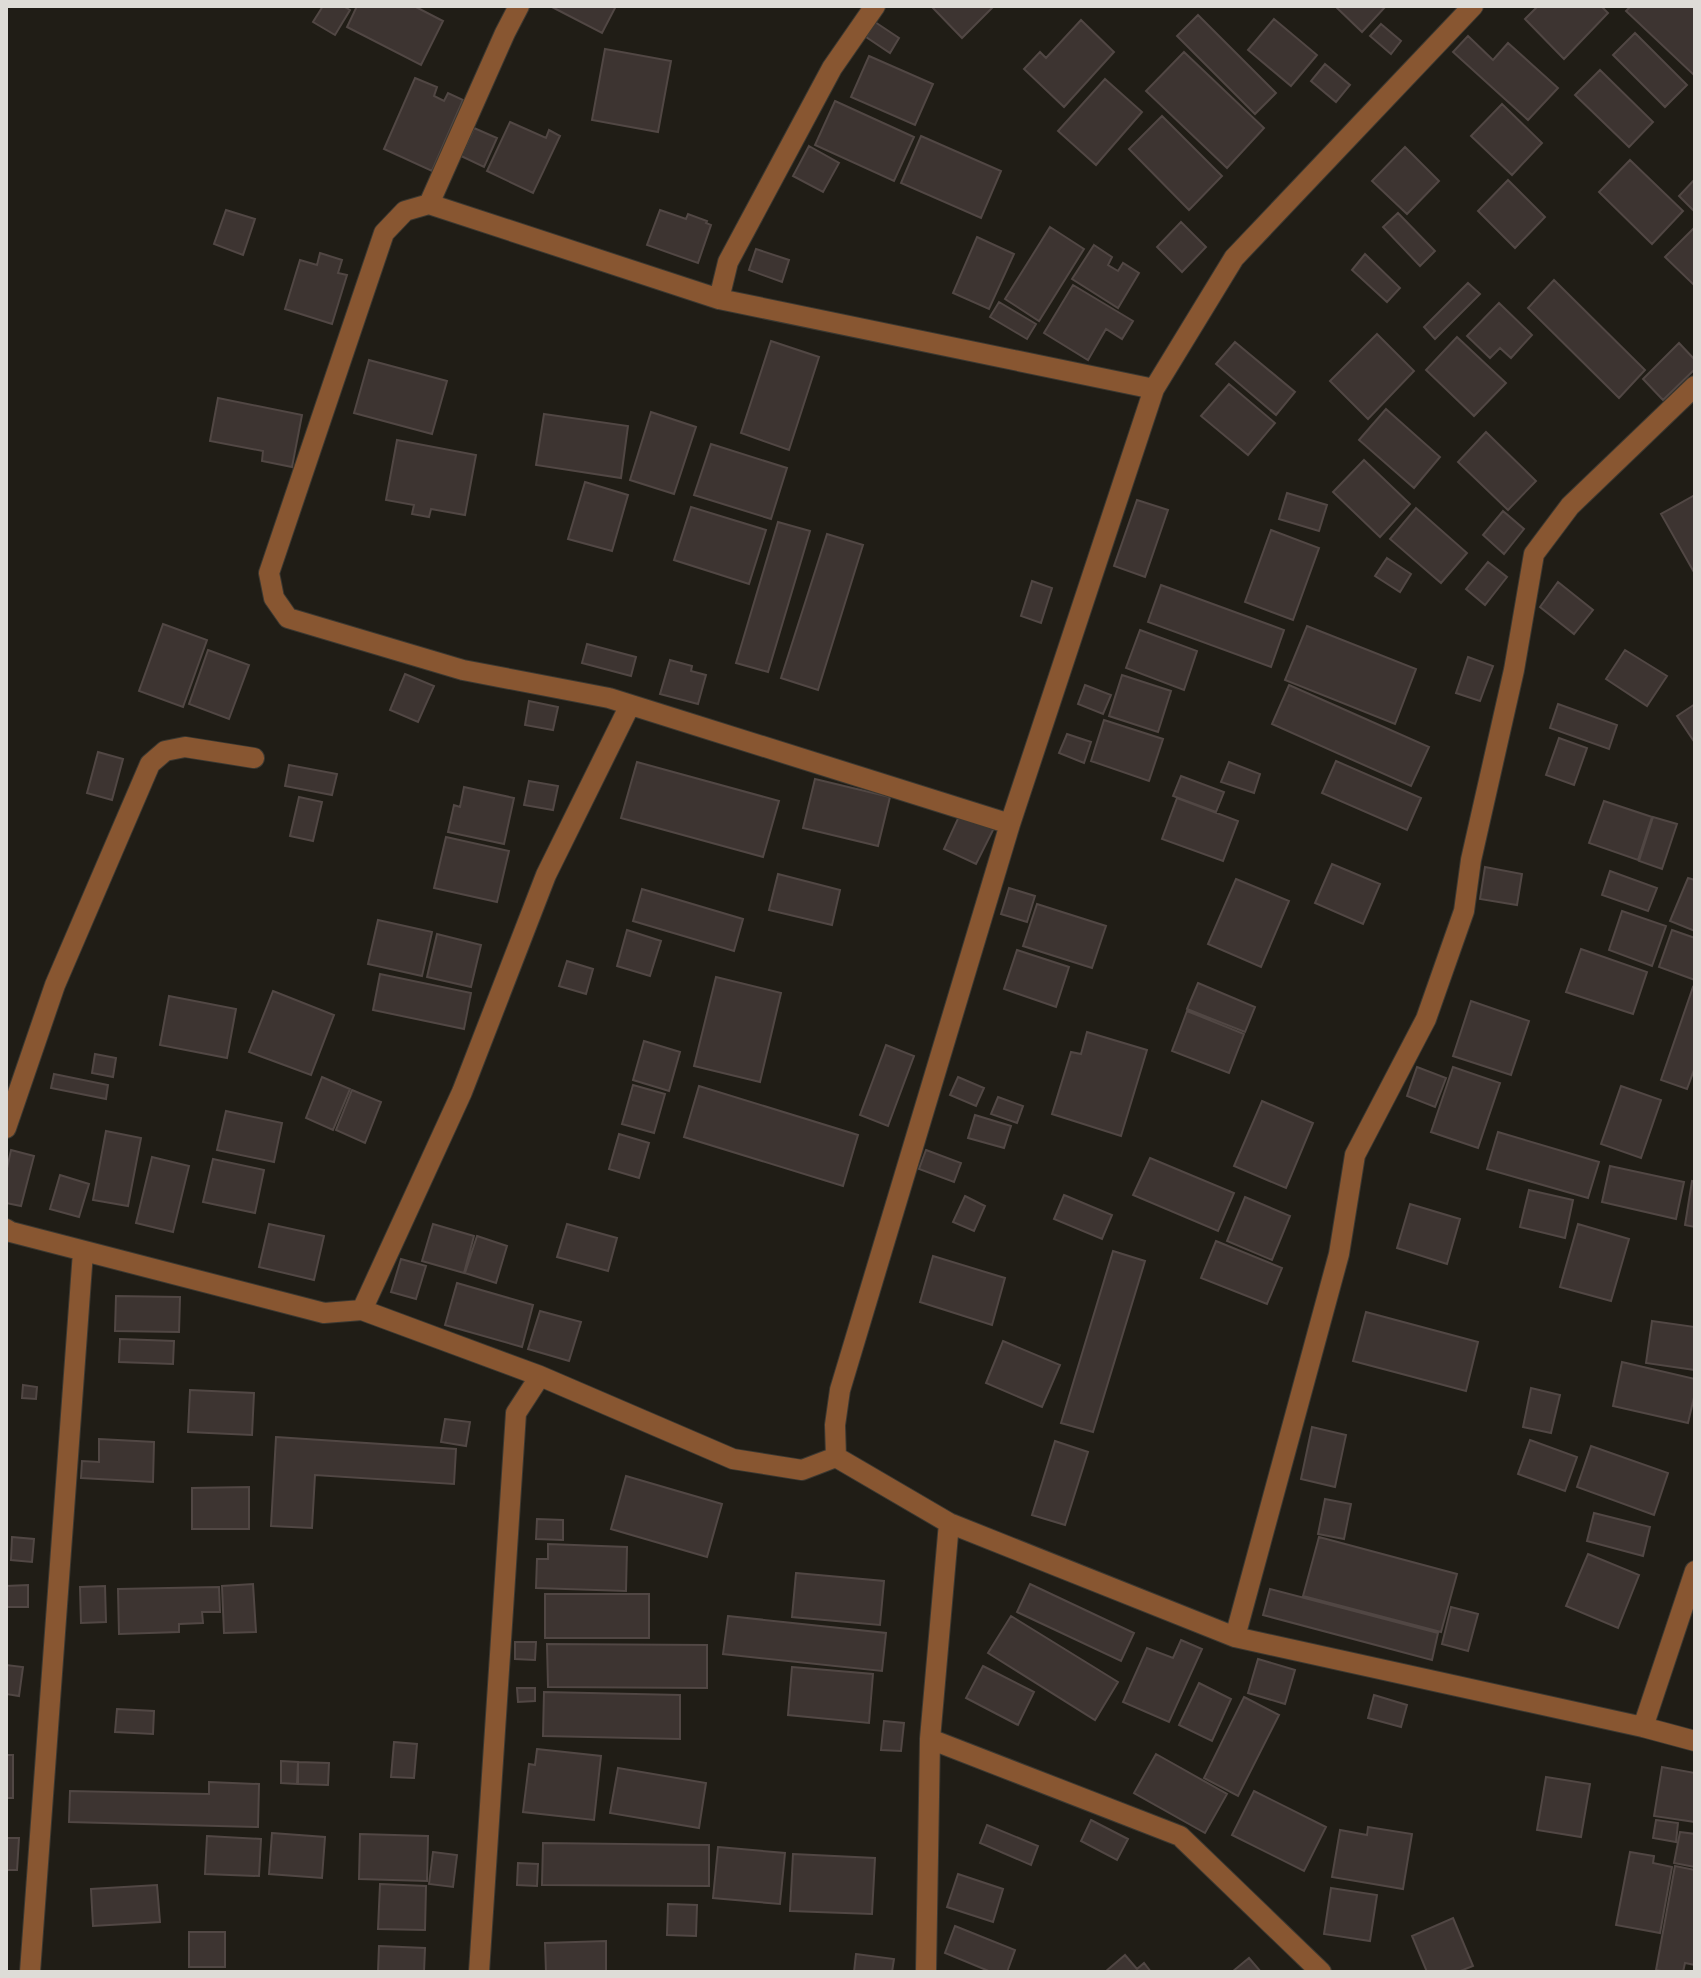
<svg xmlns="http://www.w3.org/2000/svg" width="1701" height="1978" font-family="'Times New Roman',serif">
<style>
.building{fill:#3d3431;stroke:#514744;stroke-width:2}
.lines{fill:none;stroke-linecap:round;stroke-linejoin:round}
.minor-casing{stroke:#3b3831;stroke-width:22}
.minor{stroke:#885631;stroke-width:20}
</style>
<rect width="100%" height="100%" fill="#201d16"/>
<path class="building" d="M323,6H343L350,10L335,35L313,22Z
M357,6H414L443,21L421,65L347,27Z
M550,6H616L602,33Z
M931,6H994L962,38Z
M1335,6H1386L1362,32Z
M1538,6H1601L1608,13L1564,59L1525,19Z
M1631,6H1695V76L1626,11Z
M1198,15L1276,93L1255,114L1177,36Z
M1274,19L1317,55L1291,86L1248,50Z
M1081,20L1114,52L1064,107L1024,69L1040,52L1046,58Z
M875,22L899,38L890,53L866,37Z
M1381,24L1401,41L1391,54L1370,36Z
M1635,33L1687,85L1665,107L1613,55Z
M1468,36L1493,60L1508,43L1558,88L1528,120L1453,52Z
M605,49L671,61L658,132L592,120Z
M1184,52L1264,128L1227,168L1146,91Z
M869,56L933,84L915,125L851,97Z
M1325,64L1350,85L1336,102L1311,81Z
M1600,70L1653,122L1629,147L1575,95Z
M415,78L437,87L434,96L444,101L448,93L463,100L432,171L384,149Z
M1105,79L1142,112L1096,165L1058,131Z
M835,101L914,137L894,181L815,145Z
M1502,104L1542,143L1512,175L1471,136Z
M1162,116L1222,176L1189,210L1129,149Z
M510,122L546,138L549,130L560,136L533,193L487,171Z
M474,128L497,138L484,167L461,156Z
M921,136L1001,171L981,218L901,183Z
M809,146L839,163L823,192L793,176Z
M1405,147L1439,181L1407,214L1372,181Z
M1630,160L1683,211L1652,244L1599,192Z
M1695,179V212L1679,196Z
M1508,180L1545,217L1515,248L1478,211Z
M226,210L255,219L243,255L214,244Z
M660,210L686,219L688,214L707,221L706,223L711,225L698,263L647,245Z
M1398,213L1435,251L1420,266L1383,227Z
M1181,222L1206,247L1182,272L1157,247Z
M1050,227L1084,249L1039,321L1005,299Z
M1695,227V286L1665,257Z
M977,237L1014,254L989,309L953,293Z
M1094,245L1112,257L1108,265L1118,271L1123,263L1139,273L1118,308L1072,279Z
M756,249L789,260L782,282L749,270Z
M320,253L342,260L338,273L347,275L332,324L285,309L300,260L317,265Z
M1365,254L1400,288L1387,302L1352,270Z
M1554,280L1645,370L1619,398L1528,308Z
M1468,283L1480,294L1435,339L1424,327Z
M1073,285L1133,321L1122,339L1106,329L1088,360L1044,333Z
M999,302L1036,324L1027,339L990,317Z
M1499,303L1532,335L1511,358L1500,348L1490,358L1467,336Z
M1377,334L1414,371L1368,419L1330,381Z
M1457,337L1506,383L1474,416L1426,370Z
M771,341L819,357L789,450L741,433Z
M1235,342L1295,392L1276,415L1216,364Z
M1679,343L1695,360V369L1663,400L1643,379Z
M369,360L447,381L432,434L354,413Z
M1229,384L1275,423L1248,455L1201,416Z
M218,398L302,415L292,467L262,461L263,451L210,441Z
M1386,409L1440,457L1414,488L1359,440Z
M651,412L696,427L674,494L630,480Z
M544,414L628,426L621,478L536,465Z
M1486,432L1536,481L1508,510L1458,462Z
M397,440L476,455L465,515L431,509L429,517L412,514L414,505L386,500Z
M711,444L787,468L771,519L694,495Z
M1364,460L1410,504L1380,537L1333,492Z
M585,482L628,495L612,551L568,539Z
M1287,493L1327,505L1319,531L1279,519Z
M1695,495V574L1661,514Z
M1137,500L1168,510L1145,577L1114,566Z
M691,507L766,530L749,584L674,560Z
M1416,508L1467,553L1441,583L1390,539Z
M1503,511L1524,529L1504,554L1483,535Z
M778,522L810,531L768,672L736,663Z
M1271,530L1319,548L1293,620L1245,602Z
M827,534L863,545L818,690L781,678Z
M1387,558L1411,574L1400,592L1375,576Z
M1488,562L1507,577L1485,605L1466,589Z
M1032,581L1052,588L1041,623L1021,616Z
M1558,582L1593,610L1574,634L1540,607Z
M1161,585L1284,630L1271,667L1148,622Z
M163,624L207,640L183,707L139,691Z
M1307,626L1416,669L1395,724L1285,680Z
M1140,630L1197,651L1184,690L1126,668Z
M587,644L636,657L631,676L582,663Z
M208,650L249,665L229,719L189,704Z
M1625,650L1667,676L1647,706L1606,679Z
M1468,657L1493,666L1480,701L1456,693Z
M670,660L692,666L691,671L706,675L698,704L660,694Z
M405,674L434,686L418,722L390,710Z
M1122,675L1171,691L1158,732L1109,716Z
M1085,685L1111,695L1103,714L1078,704Z
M1289,685L1429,747L1411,786L1272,724Z
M529,701L558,707L553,730L525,725Z
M1558,704L1617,725L1609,749L1550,728Z
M1695,704V743L1677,716Z
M1104,720L1163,739L1149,781L1091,761Z
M1067,734L1091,742L1084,763L1059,753Z
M1559,738L1587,748L1574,785L1546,775Z
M98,752L123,759L112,800L87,793Z
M1336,761L1421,798L1407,830L1322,793Z
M637,762L779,801L763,857L621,818Z
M1229,762L1260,774L1254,793L1221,782Z
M289,765L337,774L332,795L285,786Z
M1181,776L1224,792L1216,812L1173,796Z
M815,779L890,797L878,846L803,828Z
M529,781L558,786L553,810L524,805Z
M464,787L514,798L504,844L448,832L454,805L460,807Z
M299,797L322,802L313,841L290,836Z
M1177,798L1238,821L1223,861L1162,839Z
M1604,801L1652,817L1638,860L1589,843Z
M961,812L994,828L976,864L944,849Z
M1653,817L1677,824L1662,869L1639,861Z
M446,837L509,851L497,902L434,888Z
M1332,864L1380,884L1363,924L1315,903Z
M1485,867L1522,874L1517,905L1480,899Z
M1610,871L1657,888L1648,911L1602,895Z
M778,874L840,890L832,925L769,910Z
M1688,878L1695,880V931L1670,921Z
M1236,879L1289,901L1261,967L1208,944Z
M1009,888L1035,896L1027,922L1001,914Z
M642,889L743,919L734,951L633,921Z
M1037,904L1106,926L1092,968L1023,946Z
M1622,911L1666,926L1652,966L1609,950Z
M378,920L432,932L422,976L368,964Z
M627,930L661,941L650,976L617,966Z
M1672,930L1695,938V980L1659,967Z
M437,934L481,945L471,987L427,977Z
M1581,949L1647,972L1633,1014L1566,992Z
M1017,950L1069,967L1056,1007L1004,989Z
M567,961L593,969L586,994L559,986Z
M380,974L471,993L464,1029L373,1010Z
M716,977L781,993L760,1082L694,1066Z
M1198,983L1255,1007L1245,1032L1187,1009Z
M1693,987L1695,988V1067L1687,1089L1661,1080Z
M273,991L334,1015L311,1075L249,1052Z
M169,996L236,1009L227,1058L160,1045Z
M1471,1001L1529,1021L1511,1075L1453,1056Z
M1187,1011L1244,1034L1229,1073L1172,1051Z
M1087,1032L1147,1050L1121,1136L1052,1114L1071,1052L1081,1054Z
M644,1041L680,1052L669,1091L633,1080Z
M886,1045L914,1056L888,1126L860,1115Z
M95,1054L116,1058L113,1077L92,1073Z
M1417,1067L1446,1078L1435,1107L1407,1096Z
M1453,1067L1500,1083L1478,1148L1431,1132Z
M54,1074L108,1085L106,1099L51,1088Z
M322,1077L350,1089L333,1130L306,1118Z
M958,1077L984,1088L976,1106L950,1095Z
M633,1085L665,1094L654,1133L622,1124Z
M699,1086L858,1135L843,1186L684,1137Z
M1621,1086L1661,1100L1641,1158L1601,1144Z
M352,1090L381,1102L365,1143L336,1130Z
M998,1097L1023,1106L1017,1123L991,1114Z
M1262,1101L1313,1123L1286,1188L1234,1166Z
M226,1111L282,1123L274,1162L217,1150Z
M975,1115L1011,1126L1004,1148L968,1138Z
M106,1131L141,1138L128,1206L93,1200Z
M1498,1132L1599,1162L1588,1198L1487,1169Z
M619,1134L649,1143L639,1178L609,1169Z
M11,1150L34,1156L21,1206L6,1203V1173Z
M926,1150L961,1163L954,1182L919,1169Z
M152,1157L189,1166L173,1232L136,1223Z
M1150,1158L1234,1193L1218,1231L1133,1195Z
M213,1159L264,1170L255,1213L203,1202Z
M1610,1166L1684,1182L1676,1219L1602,1202Z
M60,1175L89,1184L79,1217L50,1209Z
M1692,1181L1695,1182V1227L1685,1225Z
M1529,1190L1573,1200L1565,1238L1520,1227Z
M1064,1195L1112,1215L1102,1239L1054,1219Z
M965,1196L985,1206L974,1231L953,1222Z
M1245,1197L1290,1216L1272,1260L1227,1241Z
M1410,1204L1460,1219L1447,1264L1397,1248Z
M269,1224L324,1236L314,1280L259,1267Z
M433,1224L474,1236L464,1273L422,1261Z
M567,1224L617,1238L608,1271L557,1257Z
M1578,1224L1629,1239L1611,1301L1560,1287Z
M477,1236L507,1246L496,1283L465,1273Z
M1216,1241L1282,1268L1267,1304L1201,1278Z
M1113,1251L1145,1261L1093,1432L1061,1423Z
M933,1256L1005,1278L992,1325L920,1302Z
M401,1259L426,1266L416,1299L391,1292Z
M457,1283L533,1305L522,1347L445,1325Z
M116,1296L180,1297L179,1332L115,1331Z
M540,1311L581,1322L569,1361L528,1349Z
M1366,1312L1478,1342L1466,1391L1353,1361Z
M1652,1321L1695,1327V1370L1646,1363Z
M120,1339L174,1341L173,1364L119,1362Z
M1003,1341L1060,1365L1042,1407L986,1383Z
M1622,1362L1695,1379V1393L1688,1423L1613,1406Z
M23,1385L37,1387L36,1399L22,1398Z
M1531,1388L1560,1395L1551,1433L1523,1427Z
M190,1390L254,1393L252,1435L188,1432Z
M445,1419L470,1422L466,1446L441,1442Z
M1312,1427L1346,1435L1335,1487L1301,1479Z
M276,1437L456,1449L454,1484L315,1475L312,1528L271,1526Z
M99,1439L154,1442L153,1482L81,1478L82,1461L99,1462Z
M1530,1440L1577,1457L1565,1491L1518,1474Z
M1055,1441L1088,1452L1065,1525L1032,1515Z
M1591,1446L1668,1473L1654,1515L1577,1487Z
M626,1476L722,1504L707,1557L611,1529Z
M249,1487V1529H192V1488Z
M1325,1499L1351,1504L1344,1539L1318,1534Z
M1594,1513L1650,1527L1643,1556L1587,1541Z
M537,1519L563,1520V1540L536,1539Z
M12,1537L34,1539L32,1562L11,1560Z
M1319,1537L1457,1574L1441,1632L1303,1596Z
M548,1544L627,1547L626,1591L536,1588L537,1559H548Z
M1588,1554L1639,1575L1618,1628L1566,1606Z
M796,1573L884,1581L880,1625L792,1617Z
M253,1584L256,1632L224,1633L222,1586Z
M1030,1584L1134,1633L1121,1661L1017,1612Z
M28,1585V1607H6V1586Z
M105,1586L106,1622L81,1623L80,1587Z
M219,1587L220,1612H202L203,1623L179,1624V1632L119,1634L118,1589Z
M1270,1589L1438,1633L1432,1660L1263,1615Z
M545,1594H649V1638H545Z
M1451,1607L1478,1614L1468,1651L1442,1644Z
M728,1616L886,1633L882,1671L723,1654Z
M1011,1616L1118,1682L1095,1720L988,1653Z
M1181,1640L1202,1649L1169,1722L1123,1702L1147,1648L1173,1658Z
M515,1642H536L535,1660L515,1659Z
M547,1644L707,1645V1688L548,1687Z
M1258,1659L1295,1670L1285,1704L1248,1693Z
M6,1665L23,1667L19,1696L6,1694Z
M983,1666L1034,1692L1018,1725L966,1698Z
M792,1667L873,1674L869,1723L788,1715Z
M1199,1683L1231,1699L1212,1741L1179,1725Z
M517,1688H535V1701L518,1702Z
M544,1692L680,1695V1739L543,1736Z
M1374,1695L1407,1705L1401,1727L1368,1718Z
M1244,1697L1279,1715L1238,1796L1204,1778Z
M117,1709L154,1711L153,1734L115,1732Z
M884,1721L904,1723L901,1751L881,1750Z
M394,1742L417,1744L414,1778L391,1777Z
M537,1749L601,1756L594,1820L523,1812L529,1764L535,1765Z
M1156,1754L1227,1794L1205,1833L1134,1793Z
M6,1755H13V1798H6Z
M281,1761L298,1762L297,1784L281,1783Z
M298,1762L329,1763L328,1785L298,1784Z
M1662,1767L1695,1773V1822L1654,1816Z
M618,1768L706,1783L699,1828L610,1813Z
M1546,1777L1590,1784L1581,1837L1537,1830Z
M209,1782L259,1784L258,1827L69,1822L70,1791L209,1794Z
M1254,1791L1326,1827L1304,1871L1232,1835Z
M1091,1820L1128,1839L1117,1860L1081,1841Z
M1656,1820L1678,1823L1676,1842L1653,1838Z
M987,1825L1038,1846L1031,1865L980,1843Z
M1368,1827L1412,1834L1403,1889L1332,1877L1340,1830L1367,1835Z
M1680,1832L1695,1834V1867L1674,1863Z
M272,1833L325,1837L322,1878L269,1874Z
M360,1834L428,1836L427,1881L359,1879Z
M207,1836L261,1839L259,1876L205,1874Z
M6,1838H19L17,1870H6Z
M543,1843L709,1845V1886L542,1885Z
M718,1847L785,1853L780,1904L713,1898Z
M433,1852L457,1855L453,1887L429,1884Z
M1630,1852L1654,1856L1653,1863L1672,1867L1660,1933L1616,1925Z
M793,1854L875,1858L872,1914L790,1911Z
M518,1863L538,1864L537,1886L517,1885Z
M1675,1866L1695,1870V1965L1685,1963L1683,1972H1666L1656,1970Z
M958,1874L1003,1889L993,1922L947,1907Z
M380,1884L426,1886L425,1930L378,1929Z
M157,1885L160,1922L93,1926L91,1889Z
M1331,1888L1377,1895L1370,1941L1324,1934Z
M668,1904L697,1905L696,1936L667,1935Z
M1453,1918L1473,1966L1458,1972H1427L1412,1936Z
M955,1926L1015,1950L1007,1972H991L945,1953Z
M189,1932H225V1967H189Z
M606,1941V1972H546L545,1943Z
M379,1946L425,1948L424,1972H378Z
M856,1954L894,1959L892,1972H854Z
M1125,1955L1137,1969L1144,1963L1151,1972H1105Z
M1249,1958L1261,1972H1232Z"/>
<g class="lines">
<g class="minor-casing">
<path id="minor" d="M875,6L832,68L728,262L719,299L1154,389
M429,204L505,33L519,6
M719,299L429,204L405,211L384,233L269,573L274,598L288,618L463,670L609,698L1010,824
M6,1128L55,985L150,764L165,751L185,747L254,758
M6,1229L11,1232L324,1313L362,1310L462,1092L546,875L630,705
M362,1310L540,1376L516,1413L479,1972
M540,1376L733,1459L802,1470L836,1457
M836,1457L835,1425L840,1390L1010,824L1154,389L1234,258L1473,6
M836,1457L949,1523L1235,1637L1643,1727L1695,1741
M1235,1637L1339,1254L1355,1155L1426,1019L1464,911L1471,860L1514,670L1534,554L1570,506L1695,386
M1643,1727L1695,1571
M930,1739L1180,1836L1321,1972
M30,1972L83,1252
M926,1972L930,1739L949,1523"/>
</g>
<use href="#minor" class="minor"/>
</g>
<rect width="1701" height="1978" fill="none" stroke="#dedcd7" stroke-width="16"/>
</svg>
